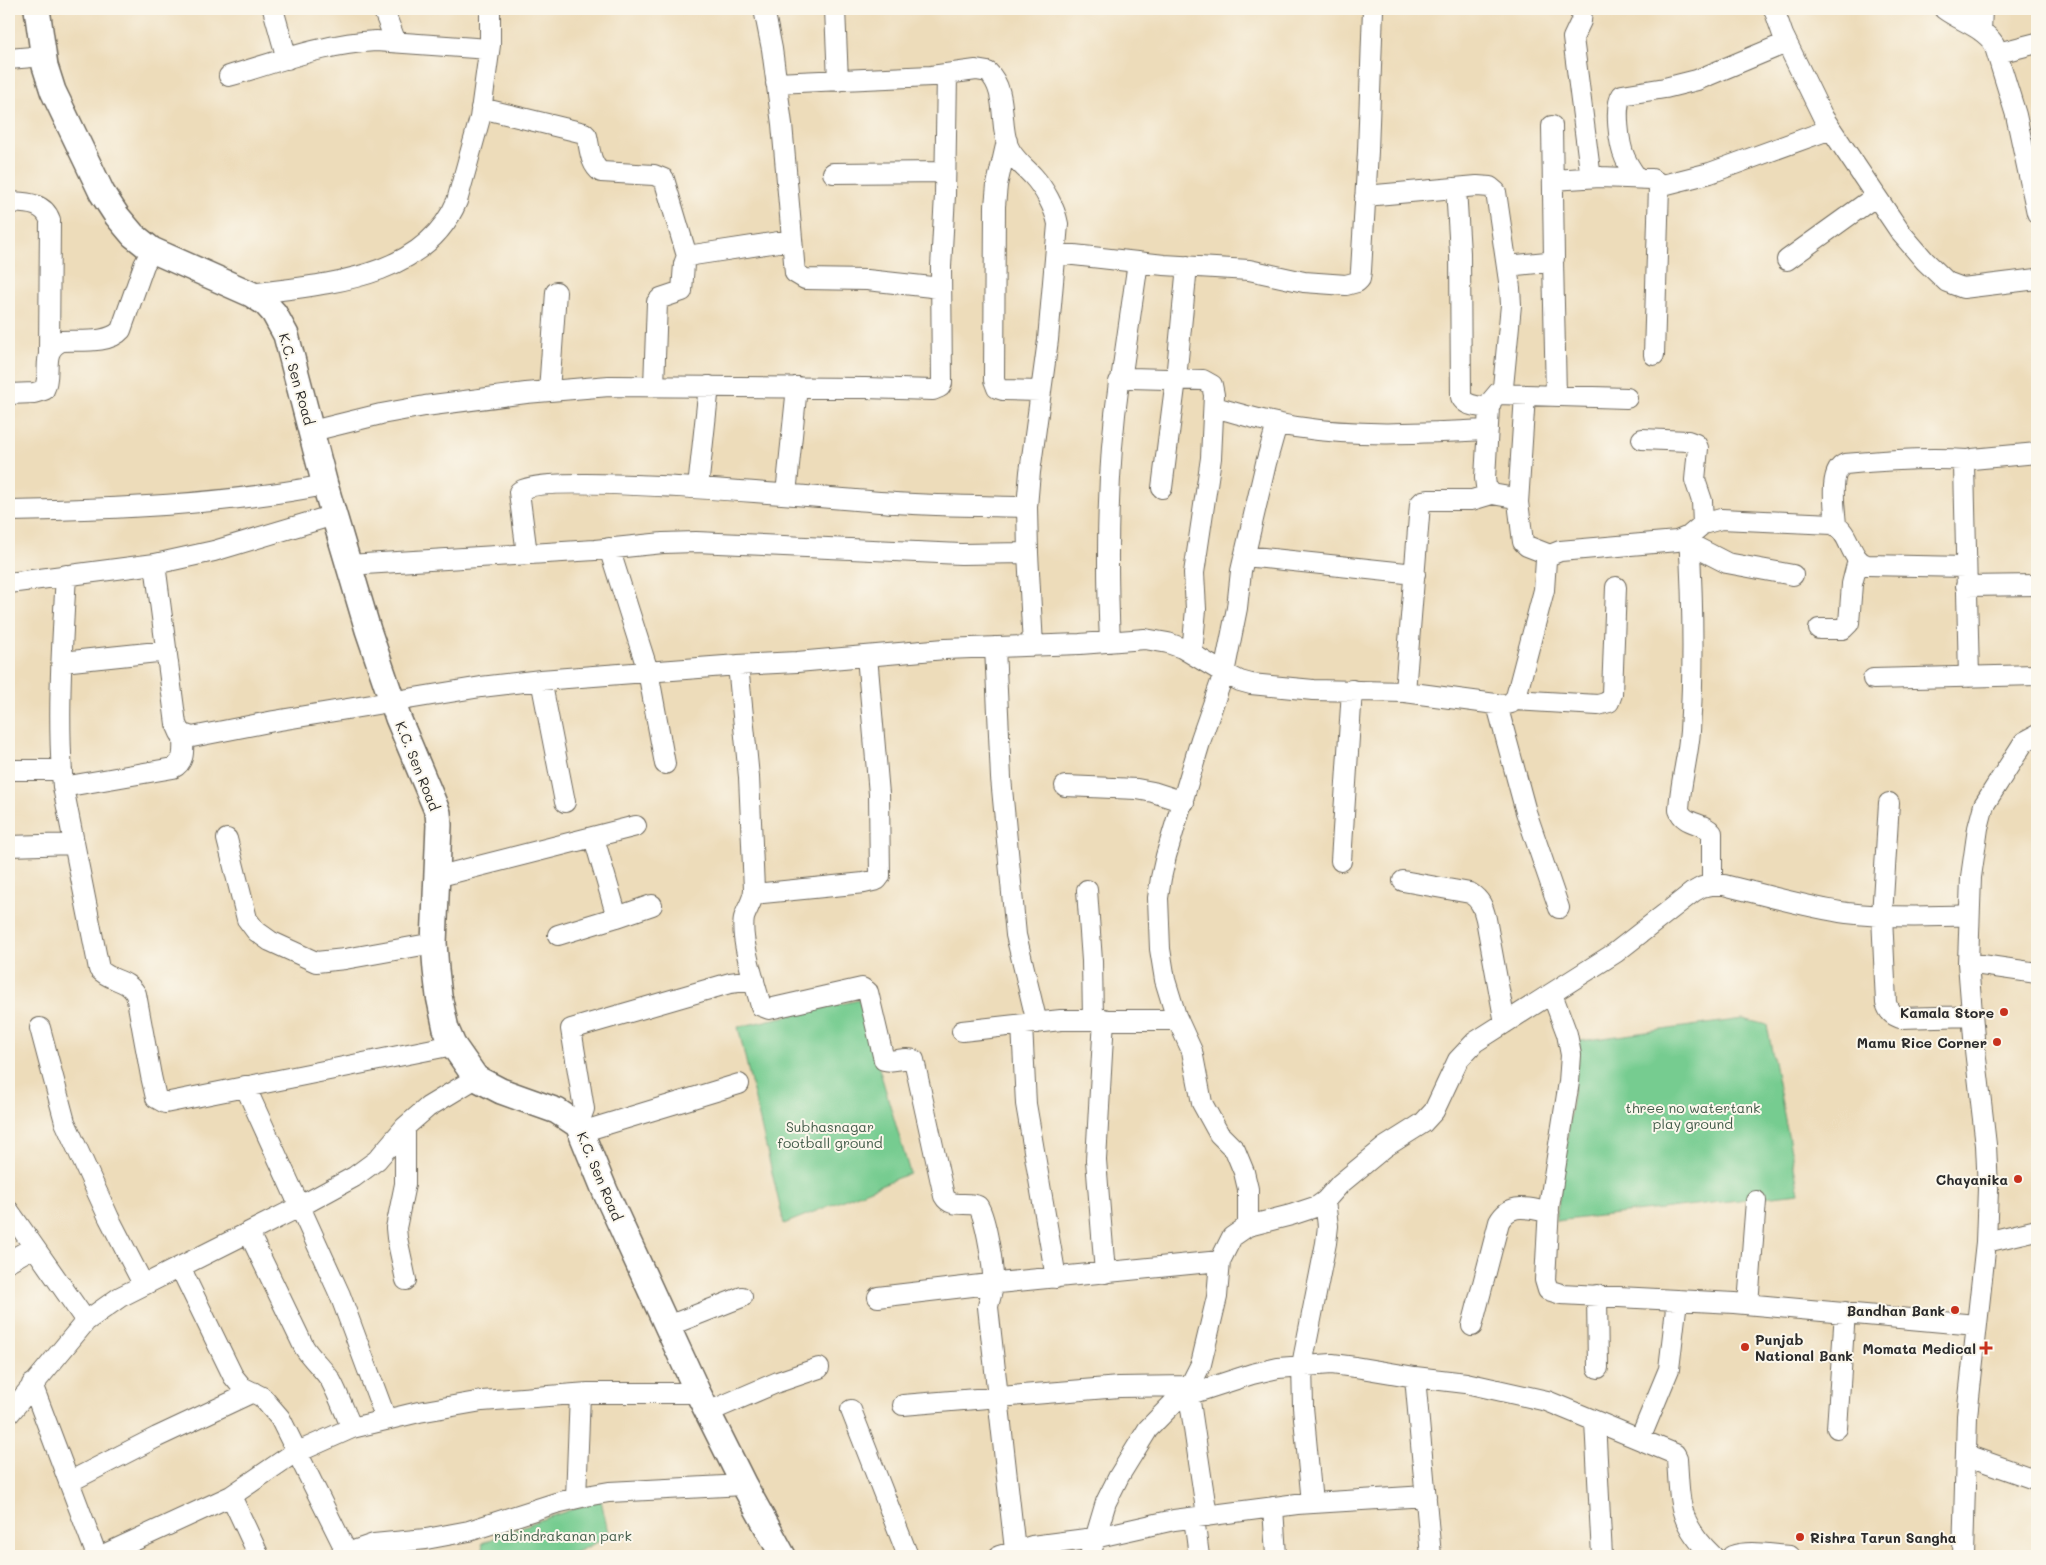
<svg xmlns="http://www.w3.org/2000/svg" width="2046" height="1565" font-family="Mali,sans-serif">
<style>
.green{fill:#76cc90;stroke:#507c5e}
.lines{fill:none;stroke-linecap:round;stroke-linejoin:round}
.minor-casing{stroke:#6f695d;stroke-width:22}
.tertiary-casing{stroke:#6f695d;stroke-width:28}
.minor{stroke:#fff;stroke-width:20}
.tertiary{stroke:#fff;stroke-width:25}
.poi-dot{fill:#c8321e;stroke:#fbf7ec;stroke-width:2}
.labels{text-anchor:middle;dominant-baseline:central;stroke-width:4;stroke-linejoin:round;paint-order:stroke}
.street-label{font-size:14px;fill:#2b2b2b;stroke:#fbf7ec}
.poi-label{font-size:14px;font-weight:bold;fill:#2b2b2b;stroke:#fbf7ec;text-anchor:end}
.park-label{font-size:14px;fill:#425b49;stroke:#fbf7ec}
</style>
<rect width="100%" height="100%" fill="#fbf7ec"/>
<filter id="ink" filterUnits="userSpaceOnUse"><feTurbulence type="fractalNoise" baseFrequency=".02" numOctaves="2"/><feDisplacementMap in="SourceGraphic" scale="10" xChannelSelector="R" yChannelSelector="G"/><feConvolveMatrix kernelMatrix="1 2 1 2 8 2 1 2 1" color-interpolation-filters="sRGB"/></filter>
<filter id="wash" filterUnits="userSpaceOnUse"><feTurbulence type="fractalNoise" baseFrequency=".0096" numOctaves="4" result="noise"/><feDisplacementMap in="SourceGraphic" scale="20" xChannelSelector="R" yChannelSelector="G"/><feGaussianBlur stdDeviation="1.12" result="paint"/><feColorMatrix in="noise" values="0 0 0 0 0 0 0 0 0 0 0 0 0 0 0 0 0 1.4 0 .05"/><feComposite in="paint" operator="in"/></filter>
<g filter="url(#wash)">
<rect width="100%" height="100%" fill="#eddcba"/>
<path class="green" d="M859,1000L910,1173L784,1224L738,1027Z
M1743,1019L1767,1025L1799,1193L1556,1221L1580,1041Z
M601,1500L609,1537L567,1556H485L482,1543L537,1521Z"/>
</g>
<g filter="url(#ink)">
<g class="lines">
<g class="minor-casing">
<path id="minor" d="M273,9L287,59
M383,9L396,42
M764,9L772,49L782,124L795,273L805,279L867,280L941,288
M835,9L838,81
M1582,9L1581,21L1573,38L1590,171L1594,175L1600,177L1652,179L1657,182L1659,186L1654,355
M1774,9L1783,35L1823,117L1876,196L1901,233L1925,261L1947,282L1963,288L2037,279
M1944,9C1960,21 1983,27 1994,44L2016,115L2037,213
M1981,31L1982,9
M1998,53L2037,43
M9,59L44,56
M229,76C277,62 326,43 376,41L489,49
M776,83L931,76L976,70L988,72C1008,91 999,123 1008,146C1013,159 1024,166 1033,176C1044,188 1055,208 1058,224L1048,340L1030,472L1027,507L1028,553L1033,646
M481,108L584,133L587,136C590,149 590,164 601,172L654,175L664,179L687,256
M1007,141L997,185L995,206L994,380L997,388L1003,390L1040,391
M833,173L945,172
M1637,178C1633,172 1628,165 1625,158C1619,145 1614,106 1622,95L1665,88L1697,80L1786,43
M1553,180L1600,177
M1659,186L1710,173L1831,129
M1456,188L1460,253L1461,397C1466,407 1479,406 1489,408
M1365,196L1477,186L1490,187L1496,192L1510,288L1511,305L1503,387L1492,400L1489,408L1485,478L1486,486L1492,494L1515,498L1518,502L1523,542L1527,546L1550,555
M9,202C25,203 44,202 50,220L49,354
M1056,253L1164,265L1249,270L1304,282L1346,285L1357,282L1360,279L1361,271L1368,151L1373,9
M1553,260L1556,396
M1787,260L1876,196
M1507,266L1547,262L1554,258L1552,126
M251,294C323,284 424,280 457,201L480,118L490,45V9
M1121,380L1138,262
M654,386L657,302L661,298L682,291L684,264L687,256L792,240
M549,391L556,292
M9,394L34,393L44,390C53,372 39,351 62,341C79,340 109,344 121,330L144,265L152,250
M1497,394L1627,398
M1214,407C1241,414 1268,423 1296,427C1360,437 1424,433 1488,430
M312,431L381,414L425,406L526,393L609,386L865,388L933,390L940,387L942,383L941,267L945,195L947,74
M1642,439L1688,441L1696,444L1698,448L1695,480L1702,501L1703,524
M698,488L709,386
M1162,488L1176,379L1187,266
M786,494L797,387
M1518,503L1525,395
M9,511C115,509 221,505 325,485
M1836,525C1835,509 1828,471 1845,464C1886,460 1926,457 1967,460
M1689,536C1693,601 1694,666 1690,731C1688,758 1680,784 1679,810C1684,825 1704,822 1712,833V885
M1690,544L1727,563L1793,575
M609,548L648,671L665,764
M527,554L519,492C540,470 846,500 895,503C939,506 983,506 1027,507
M1245,556L1415,574
M155,564L176,724L180,733L192,737L274,721L481,687L541,680L738,665L797,662L945,649L1080,644L1145,639L1168,643L1182,648L1224,673L1240,681L1251,684L1313,690L1405,692L1503,705L1511,703L1516,697L1544,590L1546,560L1550,555L1560,551L1677,541L1689,536L1703,524L1721,519L1833,524C1851,532 1849,560 1867,565L1966,567
M348,565L595,550L663,543L696,542L961,554L1028,553
M66,575C62,646 57,716 63,787L99,969C111,982 126,978 136,994L151,1076L156,1098L165,1103L180,1100L453,1045
M9,583L155,564L214,551L334,515
M1966,586L2037,585
M1819,629H1843L1849,623L1852,584L1858,560
M1110,642C1106,555 1107,468 1119,382L1124,378H1130L1203,380L1212,385L1214,395L1211,458L1194,573L1196,609L1192,653
M995,647L1001,778L1016,935L1037,1023
M62,662L167,651
M738,665L749,777L754,889C754,900 747,908 744,918C740,940 755,984 761,1006L769,1009L862,988L868,992L884,1060C894,1063 904,1056 914,1060L944,1196C951,1209 967,1201 978,1206C986,1218 994,1268 993,1284C993,1291 989,1300 988,1307L1015,1550
M1969,677L1964,465L1967,460L1972,459L2037,453
M1873,679L2037,675
M541,680L565,802
M1405,692L1420,504L1423,501L1430,500H1472L1492,494
M1514,700L1598,705L1609,702L1612,694L1616,587
M1497,705L1526,812L1559,908
M9,770H62
M1065,786L1137,789L1153,792L1184,802
M63,787L173,768C186,762 183,748 183,735
M1889,803L1882,916L1886,1003C1889,1012 1892,1015 1900,1018L1972,1016
M227,839L247,919L256,931L270,941L316,962L345,959L434,943
M9,846L74,844
M1341,861L1352,690
M436,877L636,826
M1403,881L1470,893C1481,900 1483,907 1486,919L1505,1023
M1087,890L1092,961L1093,1019
M754,894L864,883L877,880L880,876L879,794L867,656
M617,917L652,905
M558,935L617,917L594,838
M1968,963L2037,973
M1552,994L1567,1034L1571,1055L1569,1082L1549,1207L1545,1280L1548,1290L1561,1294L1734,1303L1976,1325
M1104,1019L1096,1160L1105,1273
M1022,1025L1026,1104L1056,1278
M40,1028L65,1122L109,1218L143,1284
M962,1031L1061,1020H1178
M245,1086L340,1295L386,1419
M578,1125L584,1109L571,1029L730,983L754,980
M405,1127V1184L396,1228L397,1238L406,1280
M581,1132L739,1084
M9,1211L86,1321
M1248,1226V1189L1244,1172L1235,1150L1219,1134L1202,1103L1192,1051L1176,1016L1165,980L1160,949L1158,898L1161,878L1166,856L1201,739L1224,673L1237,608L1241,571L1266,463L1277,424
M249,1233L304,1347C312,1360 324,1369 331,1381C339,1396 345,1413 352,1428
M1986,1242L2037,1230
M9,1261L34,1247
M180,1267L233,1376L242,1387L262,1397L280,1418L347,1553
M1597,1295L1598,1368
M878,1297L998,1283L1220,1261
M1748,1304L1756,1201
M668,1326L742,1297
M1472,1326L1499,1222C1511,1201 1528,1209 1549,1212
M1415,1377L1431,1556
M32,1384L97,1556
M1189,1395L1207,1516
M1178,1398L1252,1374L1278,1368L1332,1364L1355,1367L1415,1377L1466,1383L1547,1401L1675,1454L1677,1458C1680,1504 1678,1523 1713,1556
M903,1405L1119,1387L1190,1386
M851,1410L908,1556
M708,1412L778,1382L819,1368
M9,1414L86,1321L120,1297L299,1207L354,1177L377,1160L405,1127L428,1107L476,1078
M1595,1421L1602,1556
M1837,1428L1845,1312
M1640,1439L1669,1369L1677,1300
M1966,1455L2037,1480
M69,1482L157,1437L253,1392
M231,1496L259,1556
M576,1498L580,1394
M1312,1503L1303,1407L1302,1365L1326,1243L1328,1226L1325,1201
M1273,1507L1276,1556
M1194,1518L1199,1556
M101,1556L231,1496L291,1455L352,1428L419,1412L482,1401L588,1393H698
M339,1556L374,1544L426,1539L469,1531L556,1503L586,1496L609,1492L744,1485
M999,1556L1032,1546L1094,1538L1174,1520L1297,1504L1426,1496
M1090,1556L1106,1502L1119,1476L1148,1429L1190,1386L1201,1364L1217,1297L1220,1261L1232,1237L1248,1226L1291,1215L1318,1206L1325,1201L1340,1184L1385,1147L1423,1123L1434,1111L1458,1060L1475,1042L1615,953L1693,892L1702,887L1712,885H1724C1765,895 1806,907 1847,913C1888,918 1928,917 1969,915
M1732,1556C1749,1550 1772,1555 1790,1556
M1963,1556L1967,1416L1986,1242L1988,1189L1986,1145L1975,1050L1968,963L1971,877L1978,828L1984,805L2024,742L2037,735"/>
</g>
<g class="tertiary-casing">
<path id="tertiary" d="M37,9L45,66L53,91L102,193L117,216L133,235L152,250L251,294L265,303L274,313L286,335L325,485L368,630L398,718L438,813L439,825L434,943L436,970L439,996L446,1029L453,1045L476,1078L501,1091L557,1111L578,1125L605,1191L698,1393L744,1485L783,1556"/>
</g>
<use href="#minor" class="minor"/>
<use href="#tertiary" class="tertiary"/>
</g>
</g>
<g class="poi-dot">
<circle cx="2004" cy="1012" r="5"/>
<circle cx="1997" cy="1042" r="5"/>
<circle cx="2018" cy="1179" r="5"/>
<circle cx="1955" cy="1310" r="5"/>
<circle cx="1745" cy="1347" r="5"/>
<path d="M1983.5 1340.5h5v5h5v5h-5v5h-5v-5h-5v-5h5z"/>
<circle cx="1800" cy="1537" r="5"/>
</g>
<g class="labels">
<g class="street-label">
<text transform="translate(297 379) rotate(74)">K.C. Sen Road</text>
<text transform="translate(418 766) rotate(68)">K.C. Sen Road</text>
<text transform="translate(600 1176) rotate(67)">K.C. Sen Road</text>
</g>
<g class="poi-label">
<text x="1994" y="1012">Kamala Store</text>
<text x="1987" y="1042">Mamu Rice Corner</text>
<text x="2008" y="1179">Chayanika</text>
<text x="1945" y="1310">Bandhan Bank</text>
<text x="1755" y="1339" text-anchor="start">Punjab<tspan x="1755" dy="16">National Bank</tspan></text>
<text x="1976" y="1348">Momata Medical</text>
<text x="1810" y="1537" text-anchor="start">Rishra Tarun Sangha</text>
</g>
<g class="park-label">
<text x="1693" y="1107">three no watertank<tspan x="1693" dy="16">play ground</tspan></text>
<text x="830" y="1126">Subhasnagar<tspan x="830" dy="16">football ground</tspan></text>
<text x="563" y="1535">rabindrakanan park</text>
</g>
</g>
<rect width="2046" height="1565" fill="none" stroke="#fbf7ec" stroke-width="30"/>
</svg>
